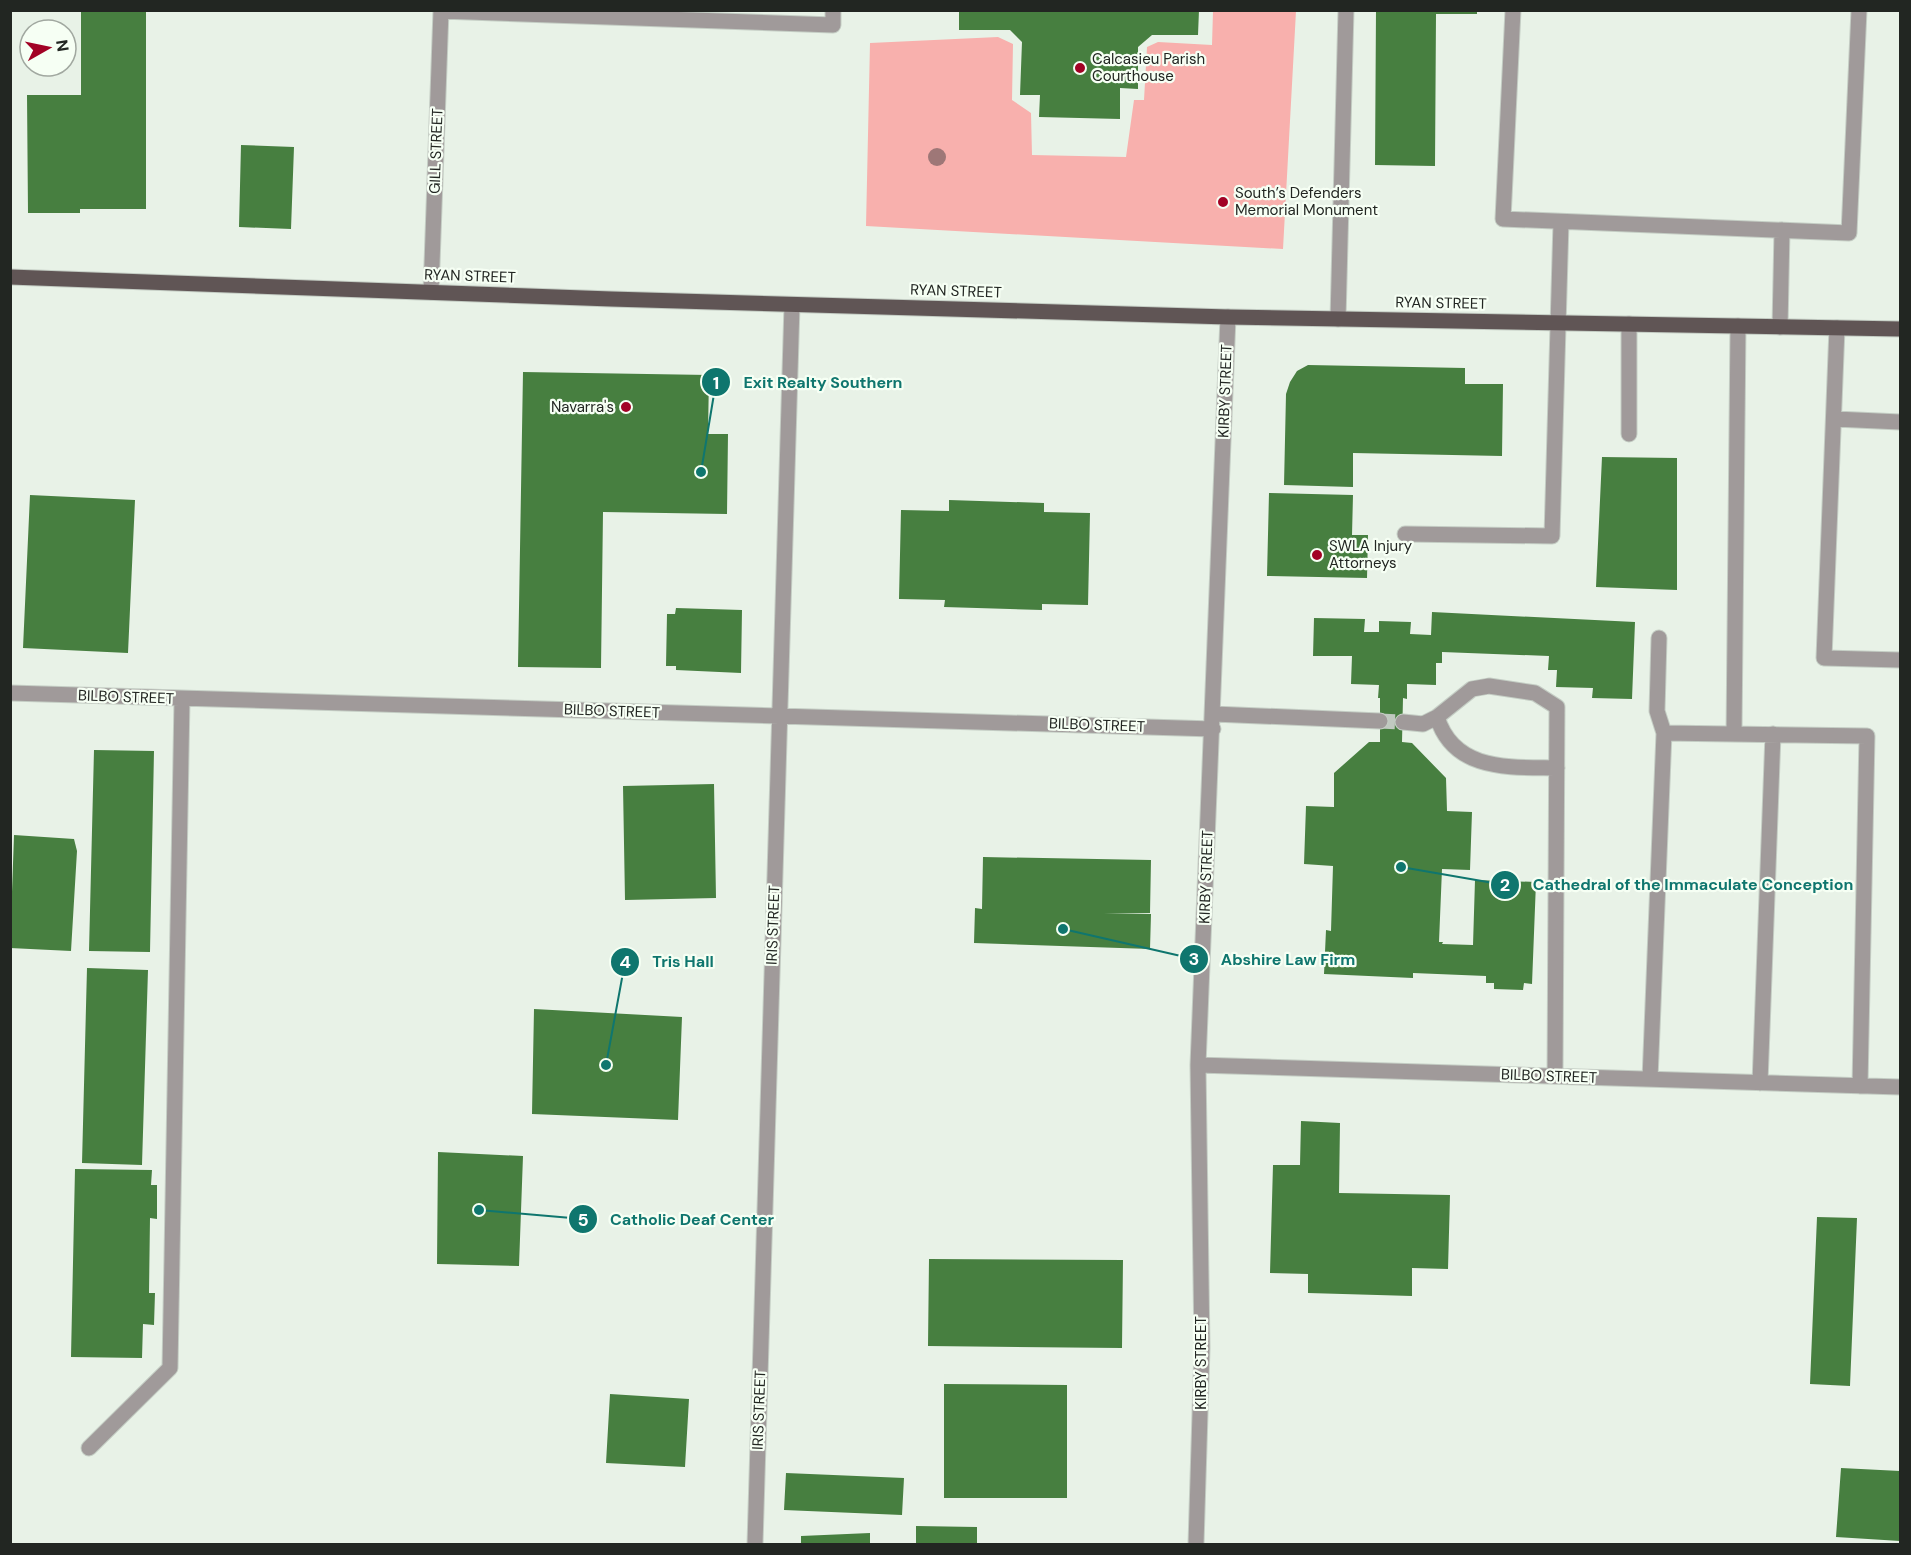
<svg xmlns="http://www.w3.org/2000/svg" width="1911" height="1555" font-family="'DM Sans',sans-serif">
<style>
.green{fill:#f8b0ad}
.building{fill:#477f40}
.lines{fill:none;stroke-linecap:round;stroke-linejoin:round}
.minor-tunnel{stroke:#c0c9c0;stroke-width:15;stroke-dasharray:15 8;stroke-linecap:butt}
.minor-casing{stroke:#c4cdc4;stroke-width:17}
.major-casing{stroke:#c4cdc4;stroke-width:17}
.minor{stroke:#a09a9a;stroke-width:15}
.major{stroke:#605555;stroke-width:15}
.tree{fill:#9e7777}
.poi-dot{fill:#a20225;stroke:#f6fff4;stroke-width:2}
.labels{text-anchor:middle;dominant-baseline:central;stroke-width:4.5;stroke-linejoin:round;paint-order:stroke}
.poi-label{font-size:15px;fill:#222622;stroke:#f6fff4;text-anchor:start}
.street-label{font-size:15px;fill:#222622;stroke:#f6fff4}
.leader{fill:none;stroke:#0f766e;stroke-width:2}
.callout-dot{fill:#0f766e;stroke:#f6fff4;stroke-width:2}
.mark-label{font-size:18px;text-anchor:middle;font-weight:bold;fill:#fff}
.callout-label{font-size:16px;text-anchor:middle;font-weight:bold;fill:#0f766e;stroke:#f6fff4;stroke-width:4.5;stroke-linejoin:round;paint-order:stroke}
</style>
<rect width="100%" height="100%" fill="#e8f2e7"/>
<path class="green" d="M1213,11H1296L1283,249L866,226L870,43L998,37L1013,44L1012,100L1031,113L1032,155L1126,157L1134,100H1144L1147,47L1158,42L1212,45Z"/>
<path class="building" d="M81,10H146V209H80V213H28L27,95H81Z
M959,10H1199L1198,35H1152L1138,47V89L1120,88V119L1039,117L1040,95H1020L1022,42L1010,30H959Z
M1376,10H1477V14H1436L1435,166L1375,165Z
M241,145L294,147L291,229L239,227Z
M1308,365L1465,368V384H1503L1502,456L1353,453V487L1284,485L1286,394L1290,382L1297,371Z
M523,372L709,375L708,434H728L727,514L603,512L601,668L518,667Z
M1602,457L1677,458V590L1596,587Z
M1269,493L1353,495L1352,535H1368L1367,578L1267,576Z
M30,495L135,500L128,653L23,648Z
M949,500L1044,503V512L1090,513L1088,605L1042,604V610L944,607L945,600L899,599L901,510L949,511Z
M676,608L742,610L741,673L676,670V666H666L667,614H675Z
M1432,612L1635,622L1632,699L1592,698L1593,688L1556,687L1557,670H1548L1549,656L1442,652V663H1436V685L1407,684V699L1403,698L1402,742L1412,743L1446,778L1447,811L1472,812L1470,870L1442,869L1439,942H1443L1442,944L1473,945L1475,880L1536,882L1532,984L1524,983L1523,990L1494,989V983H1486V976L1413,973V978L1324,974L1326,930L1331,931L1333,866L1304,864L1306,806L1334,807V773L1369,742H1380V698H1378L1379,685L1351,684L1352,656H1313L1314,618L1365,619L1364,632H1379V621L1411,622L1410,634L1431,635Z
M94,750L154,751L150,952L89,951Z
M714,784L716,898L625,900L623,786Z
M14,835L74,839L77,851L71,951L10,948Z
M983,857L1151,860L1150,913H1104L1151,914L1150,949L974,943L975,908L982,909Z
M87,968L148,970L142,1165L82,1163Z
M534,1009L682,1017L678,1120L532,1114Z
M1301,1121L1340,1123L1339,1193L1450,1195L1448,1269L1412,1268V1296L1308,1293V1274L1270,1273L1273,1165H1300Z
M438,1152L523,1156L519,1266L437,1264Z
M75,1169L152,1170L151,1185H157V1219L150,1218L149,1293H155L154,1325L143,1324L142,1358L71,1357Z
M1817,1217L1857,1218L1850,1386L1810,1384Z
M929,1259L1123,1260L1122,1348L928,1346Z
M944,1384L1067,1385V1498H944Z
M610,1394L689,1399L685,1467L606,1463Z
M1841,1468L1900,1471V1541L1836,1537Z
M786,1473L904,1478L902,1515L784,1510Z
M916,1526L977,1527V1544H916Z
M870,1533V1544H801V1536Z"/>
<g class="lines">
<path class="minor-tunnel" d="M1380,721L1403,722"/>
<g class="minor-casing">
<path id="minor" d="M1513,10L1503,219L1849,233L1859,10
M441,11L833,25V10
M431,292L441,10
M1338,319L1346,10
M1629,324V434
M1780,327L1782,230
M1837,328L1824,658L1900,660
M1835,419L1900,422
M1405,534L1552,536L1561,222
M1659,638L1657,711L1664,733
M10,693L1213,729
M1214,714L1380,721
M1437,717C1454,772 1510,767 1557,768
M1403,722L1423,724L1437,717L1472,689L1489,686L1535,693L1557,707L1555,1076
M1734,734L1738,326
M1198,1065L1900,1087
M1650,1079L1664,733L1867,736L1860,1086
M1760,1083L1773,734
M89,1448L170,1368L182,699
M755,1544L792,305
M1196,1544L1202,1348L1198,1065L1228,317"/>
</g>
<g class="major-casing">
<path id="major" d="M10,277L611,299L1228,317L1900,329"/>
</g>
<use href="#minor" class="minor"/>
<use href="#major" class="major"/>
</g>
<circle class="tree" cx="937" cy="157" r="9"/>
<g class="poi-dot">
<circle cx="1080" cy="68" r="6"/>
<circle cx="1223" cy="202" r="6"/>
<circle cx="626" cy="407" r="6"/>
<circle cx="1317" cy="555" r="6"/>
</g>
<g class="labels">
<g class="poi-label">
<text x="1092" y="59">Calcasieu Parish<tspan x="1092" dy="17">Courthouse</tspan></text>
<text x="1235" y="193">South’s Defenders<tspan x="1235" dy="17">Memorial Monument</tspan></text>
<text x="614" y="407" text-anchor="end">Navarra's</text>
<text x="1329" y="546">SWLA Injury<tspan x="1329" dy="17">Attorneys</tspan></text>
</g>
<g class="street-label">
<text transform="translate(436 151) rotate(-88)">GILL STREET</text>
<text transform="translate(470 276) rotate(2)">RYAN STREET</text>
<text transform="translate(956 291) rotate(2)">RYAN STREET</text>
<text transform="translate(1441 303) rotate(1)">RYAN STREET</text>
<text transform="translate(1225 391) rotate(-88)">KIRBY STREET</text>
<text transform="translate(126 697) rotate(2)">BILBO STREET</text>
<text transform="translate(612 711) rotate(2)">BILBO STREET</text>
<text transform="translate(1097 725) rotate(2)">BILBO STREET</text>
<text transform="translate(1206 877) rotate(-88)">KIRBY STREET</text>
<text transform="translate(773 925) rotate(-88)">IRIS STREET</text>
<text transform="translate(1549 1076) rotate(2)">BILBO STREET</text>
<text transform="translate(1201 1363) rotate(-90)">KIRBY STREET</text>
<text transform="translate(759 1410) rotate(-88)">IRIS STREET</text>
</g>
</g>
<path class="leader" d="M701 472L716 382M1401 867L1505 885M1063 929L1194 959M606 1065L625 962M479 1210L583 1219"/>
<g class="callout-dot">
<circle cx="701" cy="472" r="6"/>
<circle cx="1401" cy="867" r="6"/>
<circle cx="1063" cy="929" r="6"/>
<circle cx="606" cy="1065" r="6"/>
<circle cx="479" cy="1210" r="6"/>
<circle cx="716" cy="382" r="15"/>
<circle cx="1505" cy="885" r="15"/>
<circle cx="1194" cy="959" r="15"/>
<circle cx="625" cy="962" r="15"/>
<circle cx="583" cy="1219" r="15"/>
</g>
<g class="mark-label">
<text x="716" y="389">1</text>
<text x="1505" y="891">2</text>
<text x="1194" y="965">3</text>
<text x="625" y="968">4</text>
<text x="583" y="1226">5</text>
</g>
<g class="callout-label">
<text x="823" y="388">Exit Realty Southern</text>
<text x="1693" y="890">Cathedral of the Immaculate Conception</text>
<text x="1288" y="965">Abshire Law Firm</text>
<text x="683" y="967">Tris Hall</text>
<text x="692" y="1225">Catholic Deaf Center</text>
</g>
<rect width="1911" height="1555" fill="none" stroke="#222622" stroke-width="24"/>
<g transform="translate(48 48) rotate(81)"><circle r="28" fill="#f6fff4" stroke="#a1a8a0" stroke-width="1.5"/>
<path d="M0-4.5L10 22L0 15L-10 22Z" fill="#a20225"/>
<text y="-9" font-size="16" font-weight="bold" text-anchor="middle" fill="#222622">N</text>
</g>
</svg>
